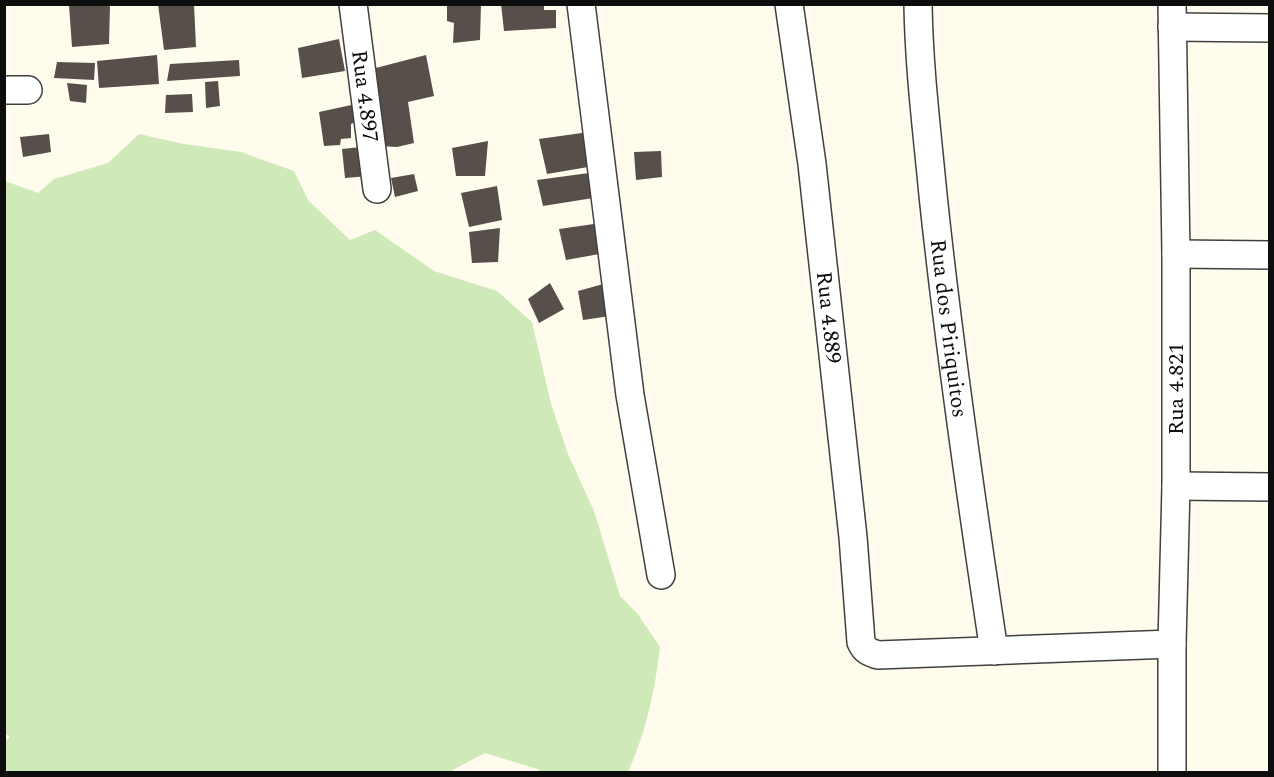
<svg xmlns="http://www.w3.org/2000/svg" width="1274" height="777" font-family="Spectral,serif">
<style>
.green{fill:#d0e9b8}
.building{fill:#564f4a}
.lines{fill:none;stroke-linecap:round;stroke-linejoin:round}
.minor-casing{stroke:#404040;stroke-width:30}
.minor{stroke:#fff;stroke-width:27}
.labels{text-anchor:middle;dominant-baseline:central;stroke-width:6;stroke-linejoin:round;paint-order:stroke}
.street-label{font-size:22px;fill:#0d0d0d;stroke:#fff}
</style>
<rect width="100%" height="100%" fill="#fffcee"/>
<path class="green" d="M139,134L184,144L241,152L294,171L308,200L350,240L375,230L434,271L497,291L532,322L551,404L568,454L594,511L620,596L637,613L660,647C655,691 646,732 628,772H542L537,769L485,753L449,772H5V741L10,737L4,733L5,181L38,193L54,179L108,163Z"/>
<path class="building" d="M158,4H194L196,47L164,50Z
M447,4H481L480,40L453,43L454,23L447,21Z
M501,4H544V10H556V28L504,31Z
M69,5H110L109,44L72,47Z
M339,39L345,71L302,78L298,48Z
M157,55L159,84L99,88L97,61Z
M426,55L434,96L408,102L414,143L397,147L380,146L368,70Z
M239,60L240,76L167,81L170,64Z
M57,62L95,63L94,80L54,78Z
M218,81L220,106L206,108L205,82Z
M67,83L87,85L86,103L70,101Z
M192,94L193,112L165,113L166,95Z
M356,104L361,119L351,124V138L341,139L340,145L324,146L319,112Z
M589,132L594,166L547,174L539,139Z
M49,134L51,152L23,157L20,137Z
M488,141L485,176H456L452,148Z
M361,147L370,176L345,178L342,149Z
M661,151L662,177L636,180L634,152Z
M589,173L593,198L543,206L537,180Z
M414,174L418,191L395,197L391,178Z
M497,186L502,220L469,227L461,193Z
M601,223L605,253L566,260L559,229Z
M500,228L498,262L472,263L469,232Z
M550,283L564,309L539,323L528,299Z
M607,283L617,315L583,320L578,291Z"/>
<g class="lines">
<g class="minor-casing">
<g id="minor">
<path id="s1" d="M353,4L377,189"/>
<path d="M581,4L630,395L661,575"/>
<path id="s2" d="M789,4L812,164L853,537L861,642C865,651 869,652 878,655L1172,644"/>
<path id="s3" d="M918,4C919,69 927,131 933,195C949,347 971,499 994,651"/>
<path d="M1172,4L1176,254V486L1172,644V772"/>
<path d="M1172,27L1270,28"/>
<path d="M4,90H28"/>
<path d="M1176,254L1270,255"/>
<path d="M1176,486L1270,487"/>
</g>
</g>
<use href="#minor" class="minor"/>
</g>
<g class="labels">
<g class="street-label">
<text stroke="none"><textPath href="#s1" startOffset="93">Rua 4.897</textPath></text>
<text stroke="none"><textPath href="#s2" startOffset="316">Rua 4.889</textPath></text>
<text stroke="none"><textPath href="#s3" startOffset="326">Rua dos Piriquitos</textPath></text>
<text transform="translate(1176 389) rotate(-90)">Rua 4.821</text>
</g>
</g>
<rect width="1274" height="777" fill="none" stroke="#0d0d0d" stroke-width="12"/>
</svg>
